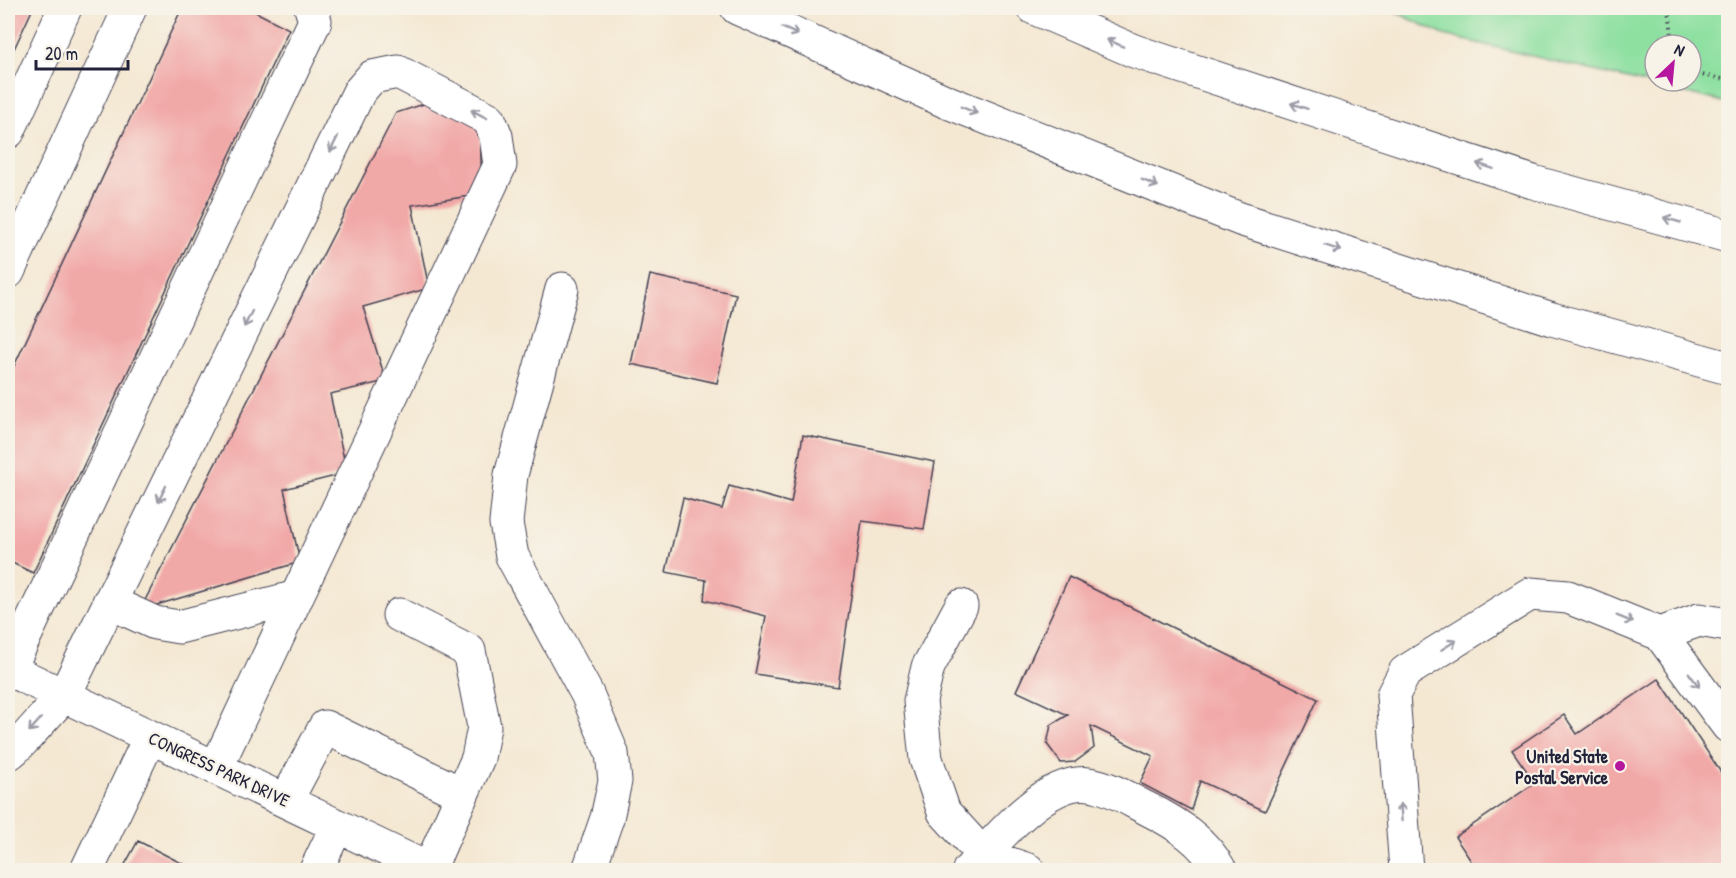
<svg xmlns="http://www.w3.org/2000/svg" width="1736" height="878" font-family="'Patrick Hand',sans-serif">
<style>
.green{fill:#8ee0a1;stroke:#58816e;stroke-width:1.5;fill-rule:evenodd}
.building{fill:#f1a9a8}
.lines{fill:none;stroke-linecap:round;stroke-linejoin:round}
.minor-casing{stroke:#424052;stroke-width:35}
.highway-casing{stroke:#424052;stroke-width:35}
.path{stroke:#424052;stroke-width:4;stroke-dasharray:1.5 4.5;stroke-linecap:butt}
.minor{stroke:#fff;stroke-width:33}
.highway{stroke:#fff;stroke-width:33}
.oneway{stroke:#9c9ca7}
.poi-dot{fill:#b5179e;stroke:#f7f3e8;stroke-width:2}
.labels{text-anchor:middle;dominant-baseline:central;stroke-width:4.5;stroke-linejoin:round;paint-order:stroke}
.poi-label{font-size:18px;font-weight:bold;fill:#22223b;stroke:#f7f3e8;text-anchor:end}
.street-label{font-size:18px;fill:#22223b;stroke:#f7f3e8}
</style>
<rect width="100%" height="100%" fill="#f7f3e8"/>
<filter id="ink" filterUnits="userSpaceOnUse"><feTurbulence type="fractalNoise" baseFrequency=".0167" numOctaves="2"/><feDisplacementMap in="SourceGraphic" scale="12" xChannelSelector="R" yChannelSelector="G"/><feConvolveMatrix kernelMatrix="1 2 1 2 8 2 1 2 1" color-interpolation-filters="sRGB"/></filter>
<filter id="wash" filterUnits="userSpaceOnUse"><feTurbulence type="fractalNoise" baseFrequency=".008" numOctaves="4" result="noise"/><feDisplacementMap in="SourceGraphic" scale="24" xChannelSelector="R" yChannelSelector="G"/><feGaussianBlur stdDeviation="1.35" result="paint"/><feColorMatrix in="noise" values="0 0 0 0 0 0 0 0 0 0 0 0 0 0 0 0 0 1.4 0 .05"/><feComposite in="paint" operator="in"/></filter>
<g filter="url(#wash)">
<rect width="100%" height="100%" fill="#f4e8d3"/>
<path class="green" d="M1387,8H1728V103L1444,35ZM1655,45H1691V81H1655Z"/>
<g id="blocks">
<path class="building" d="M8,8H33L8,62Z
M182,8H248L289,29L33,573L8,561V379Z
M430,102L480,126L482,194L412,205L429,288L363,307L386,381L330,394L347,473L284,489L300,562L140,610L396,113Z
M650,275L736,294L717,383L631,364Z
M803,435L935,462L924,529L862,521L838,687L755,674L766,616L704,600L706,580L666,572L683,498L722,509L729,486L791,503Z
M1069,577L1318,699L1265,811L1200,781L1191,810L1140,783L1153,756L1091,726L1094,748L1075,762L1061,763L1047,744L1051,725L1068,715L1016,691Z
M1659,679L1728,783V870H1477L1455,837L1535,783L1512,750L1564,715L1577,734Z
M138,841L195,870H122Z"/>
</g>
</g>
<g filter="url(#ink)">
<use href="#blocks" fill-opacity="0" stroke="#424052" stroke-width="1.5"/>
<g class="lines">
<g class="minor-casing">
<path id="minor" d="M8,132L65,8
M8,272L130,8
M562,289L511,475L506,523L512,556L587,694L612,753L615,781L607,818L589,870
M109,602L155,623L179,627L297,597
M961,606L928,667L920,701L926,759L944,812L983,855L1028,870
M399,615L469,651L484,727L478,758L429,870
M1660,634L1699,620L1728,625
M8,669L430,870
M9,670L315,21L311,8
M8,754C16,751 53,706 64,696L359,92L372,77L398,72L489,119L496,136L500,165L216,768
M286,801L325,727L462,794
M87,870L150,737
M316,870L337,826
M969,870C995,841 1046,778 1089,784C1110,787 1130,800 1148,809C1178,824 1204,841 1220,870
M1406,870L1393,695L1405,672L1530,594L1568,597L1660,634L1728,726"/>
</g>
<g class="highway-casing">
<path id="highway" d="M737,8L945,101L1240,219L1552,319L1728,368
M1034,8L1134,51L1325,114L1533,182L1728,236"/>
</g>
<path class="path" d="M1669,8L1673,45
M1691,73L1728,80"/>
<use href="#minor" class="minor"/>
<use href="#highway" class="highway"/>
</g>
<defs><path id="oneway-shaft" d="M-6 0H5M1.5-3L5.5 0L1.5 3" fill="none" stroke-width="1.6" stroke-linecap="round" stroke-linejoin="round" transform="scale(1.5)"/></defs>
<g class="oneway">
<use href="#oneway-shaft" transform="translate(790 31) rotate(24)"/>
<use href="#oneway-shaft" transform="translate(1115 43) rotate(-156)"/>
<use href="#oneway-shaft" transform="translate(1299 106) rotate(-162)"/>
<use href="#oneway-shaft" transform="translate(969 110) rotate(22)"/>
<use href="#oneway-shaft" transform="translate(479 114) rotate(-153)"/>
<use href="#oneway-shaft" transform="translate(334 144) rotate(116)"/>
<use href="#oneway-shaft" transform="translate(1485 166) rotate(-162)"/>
<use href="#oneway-shaft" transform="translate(1150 183) rotate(22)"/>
<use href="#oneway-shaft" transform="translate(1672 220) rotate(-164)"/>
<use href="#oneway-shaft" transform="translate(1333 248) rotate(18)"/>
<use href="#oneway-shaft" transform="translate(248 319) rotate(116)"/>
<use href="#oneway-shaft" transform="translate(162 494) rotate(116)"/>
<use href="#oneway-shaft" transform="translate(1625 619) rotate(22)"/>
<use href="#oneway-shaft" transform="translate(1449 645) rotate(-32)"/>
<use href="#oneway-shaft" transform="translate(1694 680) rotate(54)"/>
<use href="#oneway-shaft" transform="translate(35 725) rotate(132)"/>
<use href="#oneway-shaft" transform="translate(1401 812) rotate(-94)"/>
</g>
</g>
<circle class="poi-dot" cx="1620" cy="766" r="6"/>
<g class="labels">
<g class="poi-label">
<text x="1608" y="756">United State<tspan x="1608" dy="21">Postal Service</tspan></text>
</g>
<g class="street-label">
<text transform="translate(219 769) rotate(25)">CONGRESS PARK DRIVE</text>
</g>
</g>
<rect width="1736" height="878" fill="none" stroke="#f7f3e8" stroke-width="30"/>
<g transform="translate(1673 63) rotate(26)"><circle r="28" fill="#f7f3e8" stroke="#a29fa3" stroke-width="1.5"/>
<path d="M0-4.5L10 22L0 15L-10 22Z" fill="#b5179e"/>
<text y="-9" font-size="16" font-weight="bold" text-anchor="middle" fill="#22223b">N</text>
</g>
<path d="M36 60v9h92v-9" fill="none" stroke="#22223b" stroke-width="3"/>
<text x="45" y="60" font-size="18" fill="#22223b" stroke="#f7f3e8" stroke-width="4.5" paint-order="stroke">20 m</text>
</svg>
